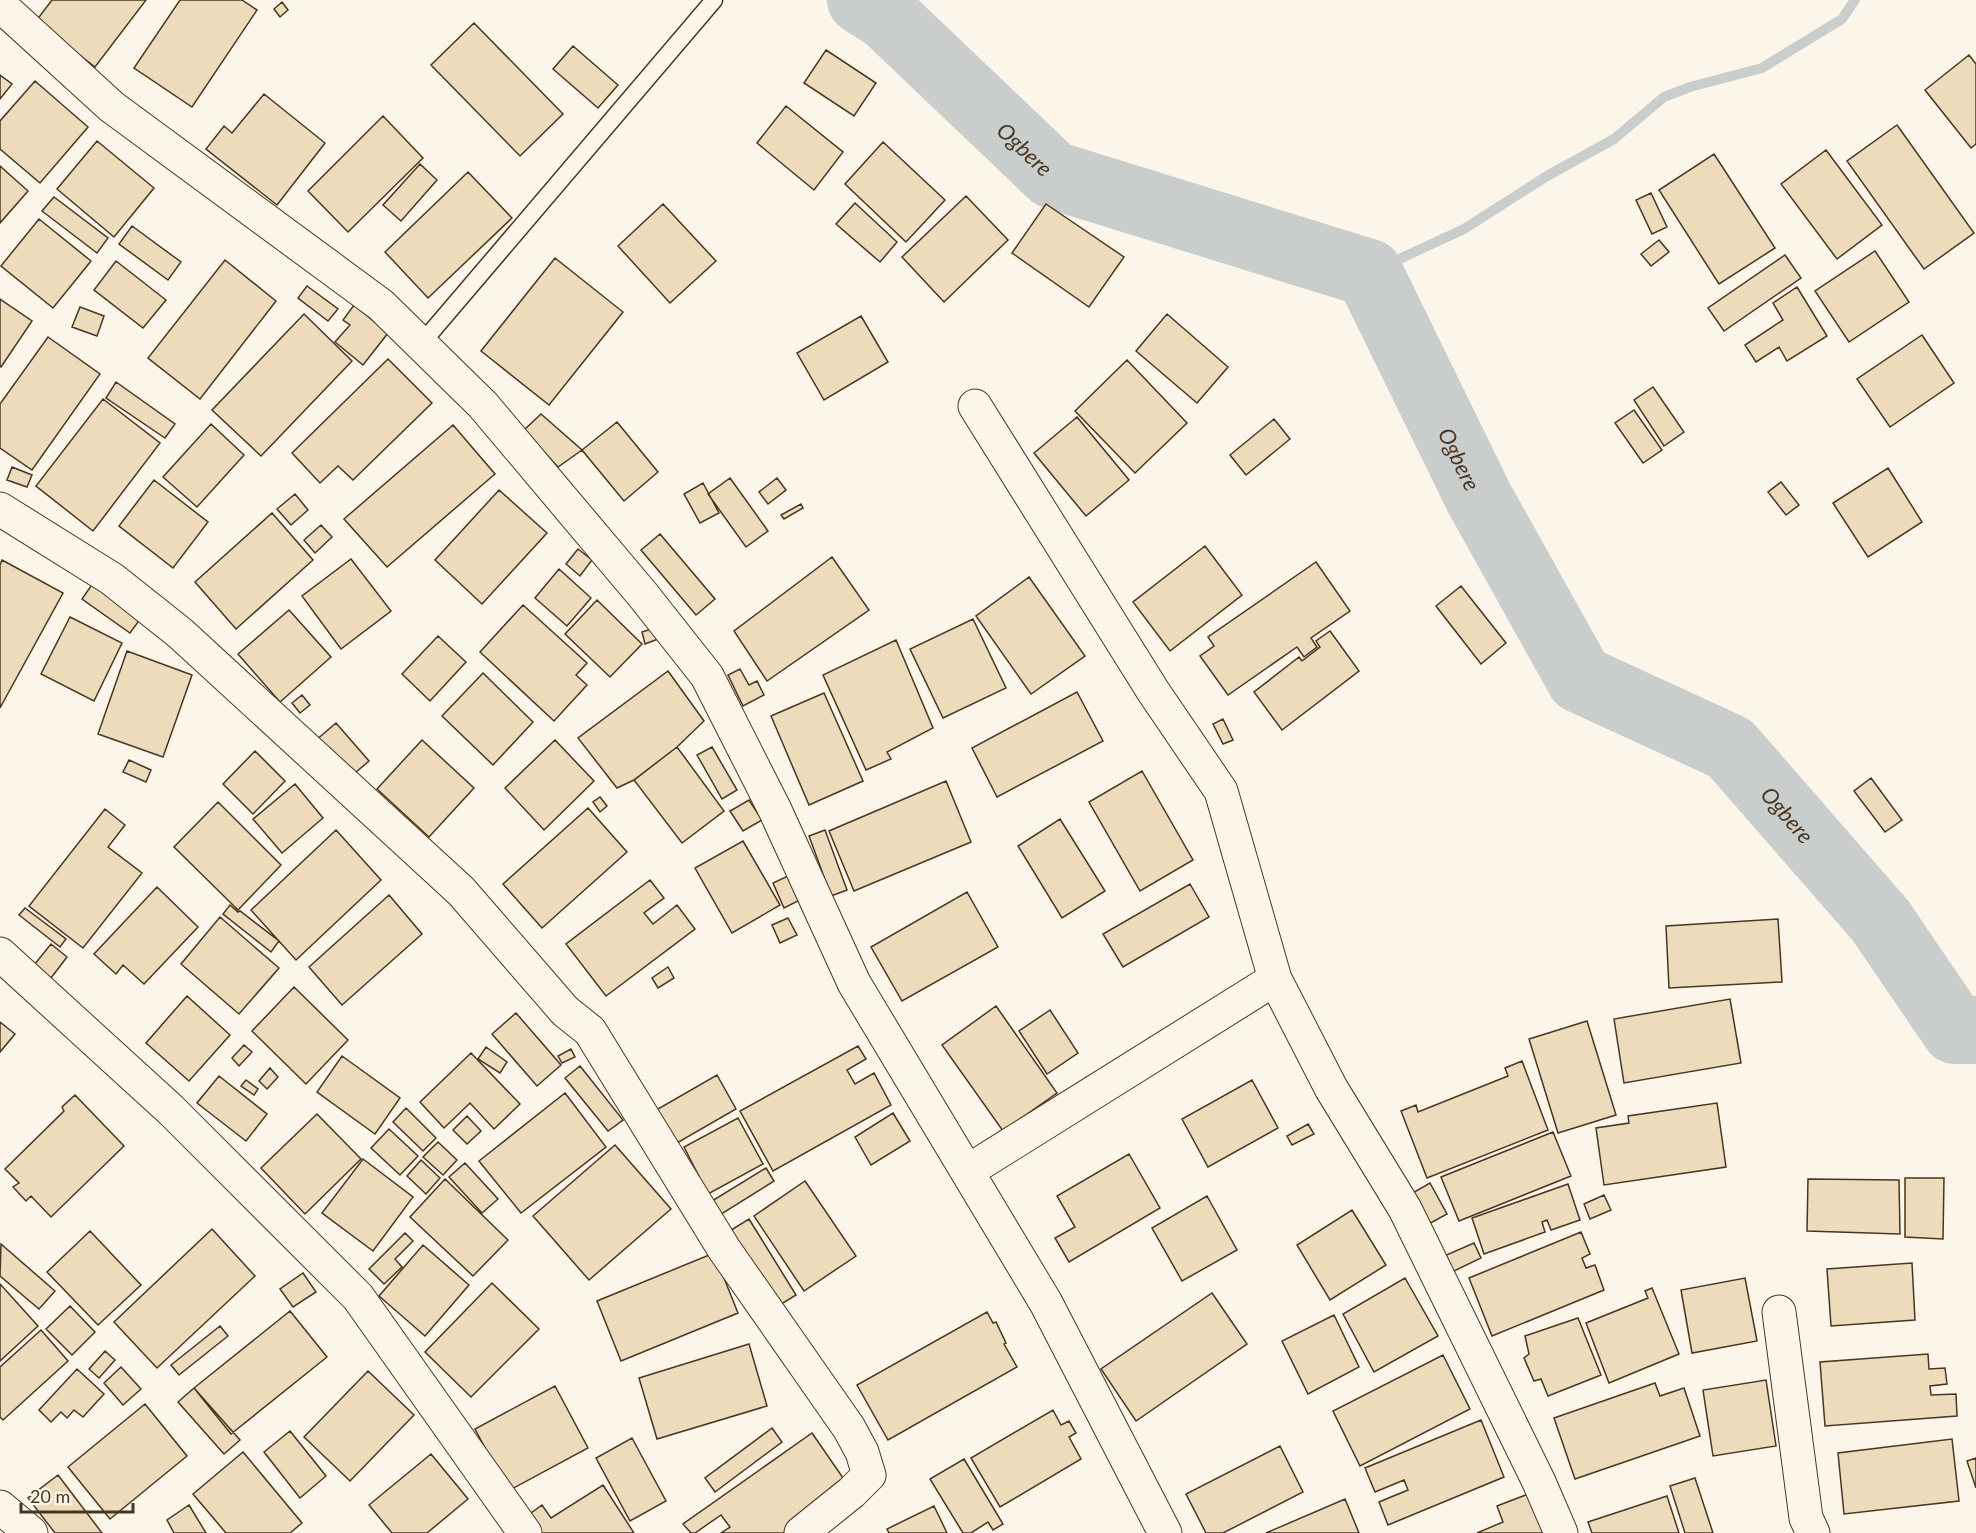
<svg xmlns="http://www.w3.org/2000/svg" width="1976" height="1533" font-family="Lato,sans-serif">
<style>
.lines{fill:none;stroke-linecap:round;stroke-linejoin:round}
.stream{stroke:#c9cecd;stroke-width:10}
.river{stroke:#c9cecd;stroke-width:68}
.building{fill:#ecdcbc;stroke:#4a3520;stroke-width:1.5}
.lane-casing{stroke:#4a3520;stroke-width:19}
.street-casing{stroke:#4a3520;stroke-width:35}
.lane{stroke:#fbf6e9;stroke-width:16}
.street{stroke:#fbf6e9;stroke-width:33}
.labels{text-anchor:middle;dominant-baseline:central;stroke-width:4.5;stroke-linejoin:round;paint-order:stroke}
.water-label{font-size:22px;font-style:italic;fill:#4a3520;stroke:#fbf6e9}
</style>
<rect width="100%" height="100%" fill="#fbf6e9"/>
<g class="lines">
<path class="stream" d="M1369,273L1464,229L1547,176L1614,139L1664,97L1690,87L1762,68L1842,19L1855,0"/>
<path class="river" id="s1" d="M861,0L886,16L1053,175L1369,273L1479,498L1580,679L1730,748L1880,920L1955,1030H1976"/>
</g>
<path class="building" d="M52,0H146L95,67L36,21Z
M180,0H242L257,10L192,107L134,68Z
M282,2L288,10L280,17L274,9Z
M474,23L563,114L520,156L431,65Z
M573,46L618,85L598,108L553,69Z
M826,50L876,83L854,116L804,83Z
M1969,55L1976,64V144L1971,148L1925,90Z
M0,75L12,84L0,99Z
M35,81L88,127L40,183L0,149V121Z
M264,94L325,143L277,205L206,149L224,126L232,133Z
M786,106L843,152L814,190L757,143Z
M383,116L423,158L348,232L308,191Z
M1897,125L1974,233L1924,269L1847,161Z
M97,141L154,188L114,237L57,189Z
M883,142L945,200L906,242L845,184Z
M1826,150L1882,225L1837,259L1781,184Z
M1714,154L1775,248L1719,284L1659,190Z
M420,164L437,180L401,221L383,205Z
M0,166L28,191L0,223Z
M468,172L512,218L428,298L385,252Z
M1651,193L1667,227L1652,234L1636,200Z
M966,196L1008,240L944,302L902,257Z
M54,197L108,238L97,253L42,211Z
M855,203L897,242L880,262L836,224Z
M663,204L716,261L670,303L618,246Z
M1046,204L1124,257L1089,307L1012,253Z
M39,219L91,261L53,308L1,266Z
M132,226L181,262L168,280L119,244Z
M1659,240L1669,252L1651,266L1641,254Z
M1875,251L1909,302L1849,342L1815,291Z
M1785,255L1801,278L1724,331L1708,308Z
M555,258L623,312L549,405L481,351Z
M225,260L276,301L200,399L148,358Z
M116,261L166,300L143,328L94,290Z
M307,286L338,309L328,321L298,298Z
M1797,287L1827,336L1787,361L1779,347L1756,362L1745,345L1783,320L1773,303Z
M0,299L32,321L1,367L0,366Z
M354,305L388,333L363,365L335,342L350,325L343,320Z
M80,307L104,316L97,336L72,327Z
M304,314L352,361L261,456L212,410Z
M1167,314L1228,367L1197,403L1136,351Z
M861,316L888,362L824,400L797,353Z
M1922,335L1954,383L1890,427L1857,379Z
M48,337L100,374L32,470L0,448V404Z
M388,359L432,403L353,480L338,466L320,483L292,453Z
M1127,360L1187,423L1135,473L1075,411Z
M116,382L175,424L165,438L106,398Z
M1653,387L1684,432L1664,446L1634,400Z
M103,399L160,443L93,531L36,486Z
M1634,410L1662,450L1643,463L1615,423Z
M541,414L582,450L558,467L524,430Z
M1077,417L1129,480L1086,516L1034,453Z
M1274,419L1290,439L1246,475L1230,455Z
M617,422L658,472L624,501L582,450Z
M211,424L244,455L197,507L163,477Z
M453,425L495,474L387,567L344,519Z
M12,467L32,475L27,487L7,480Z
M1888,468L1922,522L1868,557L1833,503Z
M730,478L768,531L746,547L708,494Z
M777,478L786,490L768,504L759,492Z
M154,480L208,522L173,568L119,526Z
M1781,482L1799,505L1786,515L1768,492Z
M703,483L719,513L700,523L684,494Z
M499,490L547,533L482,604L435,560Z
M295,494L308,510L291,525L277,509Z
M801,504L803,508L784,519L781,515Z
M272,513L313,560L236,629L195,582Z
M321,525L332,537L315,553L304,540Z
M660,534L715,599L696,615L641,550Z
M1205,546L1242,595L1170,651L1133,602Z
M578,549L592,560L580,576L566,564Z
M832,557L869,610L767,681L734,631Z
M351,559L391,611L341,649L302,596Z
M2,560L63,593L0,708V565Z
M1316,562L1350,611L1311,638L1317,647L1304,657L1297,647L1228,695L1200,656L1214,646L1208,637Z
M559,569L591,598L567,626L535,598Z
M1029,577L1085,656L1031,694L976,616Z
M93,583L141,618L130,633L82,599Z
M1461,586L1506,643L1481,664L1436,606Z
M597,600L642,644L610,677L565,634Z
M523,605L587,663L576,675L587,685L554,721L480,652Z
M289,610L331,657L280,702L238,654Z
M70,617L122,643L94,701L41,674Z
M973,619L1006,688L943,718L910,649Z
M654,628L658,639L645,644L642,632Z
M1330,631L1359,671L1282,730L1254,692L1299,657L1302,661L1320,647L1316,641Z
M438,636L466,662L430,701L402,674Z
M896,640L933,728L887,752L891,759L866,770L823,675Z
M127,651L192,675L163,757L98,734Z
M740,669L749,685L757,681L764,695L743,706L728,675Z
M668,671L704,721L677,747L634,780L617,788L578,738Z
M483,673L533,722L493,765L442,716Z
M1077,692L1103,741L997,797L972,748Z
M824,693L863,781L809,805L771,716Z
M302,695L310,705L300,713L292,703Z
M1223,719L1233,740L1223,744L1213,724Z
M336,723L369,761L348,779L315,741Z
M422,740L474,788L429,837L377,789Z
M555,740L594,781L544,830L505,788Z
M677,747L724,811L682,843L634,780Z
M712,747L737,790L722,799L697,755Z
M255,751L285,781L253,814L223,784Z
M129,760L151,770L146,782L123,772Z
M1142,771L1193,860L1140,891L1089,802Z
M1871,778L1902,820L1885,832L1854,791Z
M946,781L971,842L854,891L829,831Z
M295,784L323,818L282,853L253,819Z
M600,797L607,806L600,812L593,802Z
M749,800L762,820L743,831L730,811Z
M218,802L281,865L238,910L174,847Z
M588,808L627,852L542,928L503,884Z
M105,809L125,825L108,847L142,873L83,948L29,906Z
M1060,819L1105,891L1062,918L1018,846Z
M336,830L381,880L296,960L251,910Z
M825,830L847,890L831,896L809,836Z
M743,841L780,905L732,933L695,868Z
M790,875L802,899L784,908L773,883Z
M650,880L664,898L644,913L653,924L677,905L695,929L606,996L566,944Z
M1190,884L1209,917L1123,967L1103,934Z
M157,887L198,927L144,984L123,965L116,974L94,954Z
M967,892L998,947L902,1001L871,947Z
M389,895L422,934L342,1005L309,967Z
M230,905L238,912L240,911L279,941L271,952L223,914Z
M25,908L66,939L60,947L19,915Z
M220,917L279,968L239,1014L181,964Z
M788,918L797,935L780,943L772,925Z
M1778,919L1782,982L1669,988L1666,926Z
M51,944L67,957L51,978L34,965Z
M668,967L674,978L658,988L652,978Z
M294,987L348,1040L306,1084L252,1031Z
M187,996L230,1035L189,1081L146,1043Z
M1730,999L1741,1063L1624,1083L1614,1019Z
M996,1006L1057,1093L1003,1131L942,1045Z
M1050,1010L1078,1053L1047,1074L1019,1031Z
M516,1013L561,1065L537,1086L492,1034Z
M1587,1021L1616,1115L1558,1133L1529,1039Z
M0,1022L15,1034L0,1052Z
M244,1045L252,1052L239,1066L232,1058Z
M858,1046L866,1059L847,1070L855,1084L874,1073L891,1105L773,1171L740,1111Z
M486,1047L507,1062L500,1073L478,1059Z
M571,1049L575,1057L562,1063L558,1056Z
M471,1053L520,1104L494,1129L470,1103L444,1128L420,1102Z
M342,1056L400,1098L375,1134L317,1092Z
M1522,1061L1548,1130L1427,1178L1401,1111L1416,1105L1418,1112L1508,1076L1505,1068Z
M580,1066L623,1120L608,1131L565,1078Z
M270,1068L278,1077L267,1089L259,1081Z
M717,1075L736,1109L670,1147L651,1113Z
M219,1076L267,1114L246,1141L197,1103Z
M246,1080L258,1089L254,1095L241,1086Z
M1252,1080L1278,1128L1208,1167L1182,1119Z
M565,1093L606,1147L521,1213L479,1161Z
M75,1095L124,1146L51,1217L31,1196L26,1201L13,1187L19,1183L5,1169L64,1111L62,1107Z
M1717,1103L1726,1167L1604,1185L1596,1128L1629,1123L1628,1116Z
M406,1108L436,1138L423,1151L393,1122Z
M893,1113L910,1141L871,1165L855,1137Z
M317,1114L361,1159L305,1214L261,1168Z
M467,1116L481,1131L467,1144L453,1130Z
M738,1118L763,1164L708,1194L684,1147Z
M1308,1124L1314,1134L1292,1145L1287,1136Z
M389,1129L418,1156L400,1175L371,1148Z
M1553,1132L1571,1176L1459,1221L1441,1177Z
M438,1142L457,1160L443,1175L423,1157Z
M615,1145L671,1209L589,1280L533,1216Z
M1129,1154L1160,1208L1069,1262L1055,1238L1075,1227L1057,1196Z
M363,1159L413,1197L373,1251L322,1213Z
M421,1160L440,1178L426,1194L407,1176Z
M465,1163L498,1199L482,1213L449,1177Z
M766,1168L774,1181L715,1218L707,1204Z
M1905,1178H1944L1943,1239L1905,1237Z
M445,1179L508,1240L473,1276L410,1217Z
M1808,1179L1899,1180L1900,1234L1807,1231Z
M805,1181L856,1256L804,1291L754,1216Z
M1430,1183L1447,1214L1427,1225L1409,1195Z
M1568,1184L1580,1220L1551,1230L1547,1220L1542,1222L1545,1232L1484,1254L1472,1218Z
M1604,1195L1611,1210L1590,1219L1584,1204Z
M1207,1196L1237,1250L1182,1281L1152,1228Z
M1352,1210L1386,1265L1330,1300L1297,1245Z
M749,1219L796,1295L770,1311L723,1235Z
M212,1229L255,1276L157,1368L114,1322Z
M90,1231L141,1285L98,1325L47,1272Z
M1581,1232L1590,1254L1582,1258L1586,1268L1595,1265L1604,1290L1492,1336L1469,1278Z
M405,1233L413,1241L395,1259L402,1267L384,1284L369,1269Z
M1474,1243L1481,1258L1452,1272L1444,1256Z
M1,1244L55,1291L39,1309L0,1276Z
M423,1245L469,1285L425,1336L379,1296Z
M714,1253L738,1313L621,1361L597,1301Z
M1912,1263L1915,1320L1831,1326L1827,1269Z
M303,1273L316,1292L293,1307L280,1289Z
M1405,1278L1438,1336L1374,1372L1343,1314Z
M1745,1278L1757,1341L1692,1353L1681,1290Z
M492,1283L539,1329L471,1397L425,1352Z
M0,1284L38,1326L0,1361Z
M1652,1288L1679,1354L1609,1383L1586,1323L1648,1298L1645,1291Z
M1212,1293L1247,1344L1136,1421L1101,1369Z
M70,1306L95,1332L72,1355L46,1329Z
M290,1311L327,1357L231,1434L194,1388Z
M987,1312L993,1323L996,1322L1006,1343L1004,1344L1017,1367L888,1440L857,1385Z
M1334,1315L1359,1367L1308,1394L1282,1341Z
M1578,1318L1601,1375L1548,1396L1541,1379L1534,1381L1524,1358L1529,1354L1525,1336Z
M220,1326L228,1336L179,1375L171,1365Z
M41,1330L68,1361L3,1420L0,1417V1367Z
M749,1344L767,1406L657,1439L639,1378Z
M105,1351L115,1360L99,1378L89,1369Z
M1928,1354L1929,1369L1945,1368L1947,1384L1930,1386L1931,1395L1956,1394L1957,1416L1825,1426L1820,1362Z
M1443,1355L1470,1409L1360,1466L1333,1411Z
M121,1367L141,1389L123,1405L104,1383Z
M77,1369L104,1394L83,1417L74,1410L67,1418L61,1412L51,1422L39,1410Z
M368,1371L414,1415L350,1481L304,1437Z
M1766,1380L1776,1446L1713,1456L1703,1390Z
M1655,1383L1660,1396L1684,1388L1700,1436L1575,1479L1554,1418Z
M555,1386L588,1448L508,1491L475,1429Z
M194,1388L240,1440L224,1454L178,1402Z
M145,1404L187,1456L110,1519L68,1467Z
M1053,1410L1061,1425L1069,1421L1076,1433L1069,1437L1081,1459L1000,1507L971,1458Z
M1481,1420L1504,1477L1388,1525L1379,1502L1408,1490L1404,1480L1375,1492L1365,1468Z
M772,1428L782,1442L715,1492L705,1478Z
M290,1431L326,1476L300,1498L264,1452Z
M812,1433L850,1488L787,1533H721L730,1527L721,1515L695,1533H691L683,1524Z
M632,1438L666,1501L630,1521L596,1458Z
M1952,1439L1959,1501L1844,1514L1838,1453Z
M1280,1446L1303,1492L1223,1533H1206L1186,1494Z
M243,1452L302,1523L290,1533H226L193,1494Z
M431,1454L468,1499L427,1533H392L369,1505Z
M1976,1458V1488L1967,1461Z
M964,1459L1003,1524L993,1530L988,1522L971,1533H963L930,1479Z
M58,1475L102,1533H55L28,1498Z
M1695,1478L1713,1533H1685L1670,1486Z
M603,1485L634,1533H538L527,1516L542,1505L551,1518Z
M1531,1493L1548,1533H1477L1503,1522L1497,1506Z
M1667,1496L1679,1533H1592L1588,1522Z
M1345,1499L1359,1533H1266Z
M189,1505L206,1533H174L167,1520Z
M934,1506L947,1533H889L887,1529Z"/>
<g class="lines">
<g class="lane-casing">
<path id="lane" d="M421,344L714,0"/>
</g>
<g class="street-casing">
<path id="street" d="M0,5L112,107L381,305L483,405L643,595L707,676L775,810L854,983L1046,1303L1165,1533
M975,406L1153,691L1221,791L1275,979L1331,1088L1405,1209L1539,1482L1561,1533
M0,509L112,579L180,633L461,891L565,1011L590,1031L724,1249L849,1428L862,1452L869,1475L852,1492L801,1533
M0,954L171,1110L358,1297L525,1533
M968,1171L1275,979
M1779,1312L1806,1518L1813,1533
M0,1507L31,1533"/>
</g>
<use href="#lane" class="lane"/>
<use href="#street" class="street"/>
</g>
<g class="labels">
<g class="water-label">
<text stroke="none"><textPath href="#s1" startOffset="222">Ogbere</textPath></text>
<text stroke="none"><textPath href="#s1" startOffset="798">Ogbere</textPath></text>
<text stroke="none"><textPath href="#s1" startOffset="1302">Ogbere</textPath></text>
</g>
</g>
<path d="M21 1503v9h112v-9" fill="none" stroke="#4a3520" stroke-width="3"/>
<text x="30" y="1503" font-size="18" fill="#4a3520" stroke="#fbf6e9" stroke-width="4.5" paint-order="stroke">20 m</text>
</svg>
